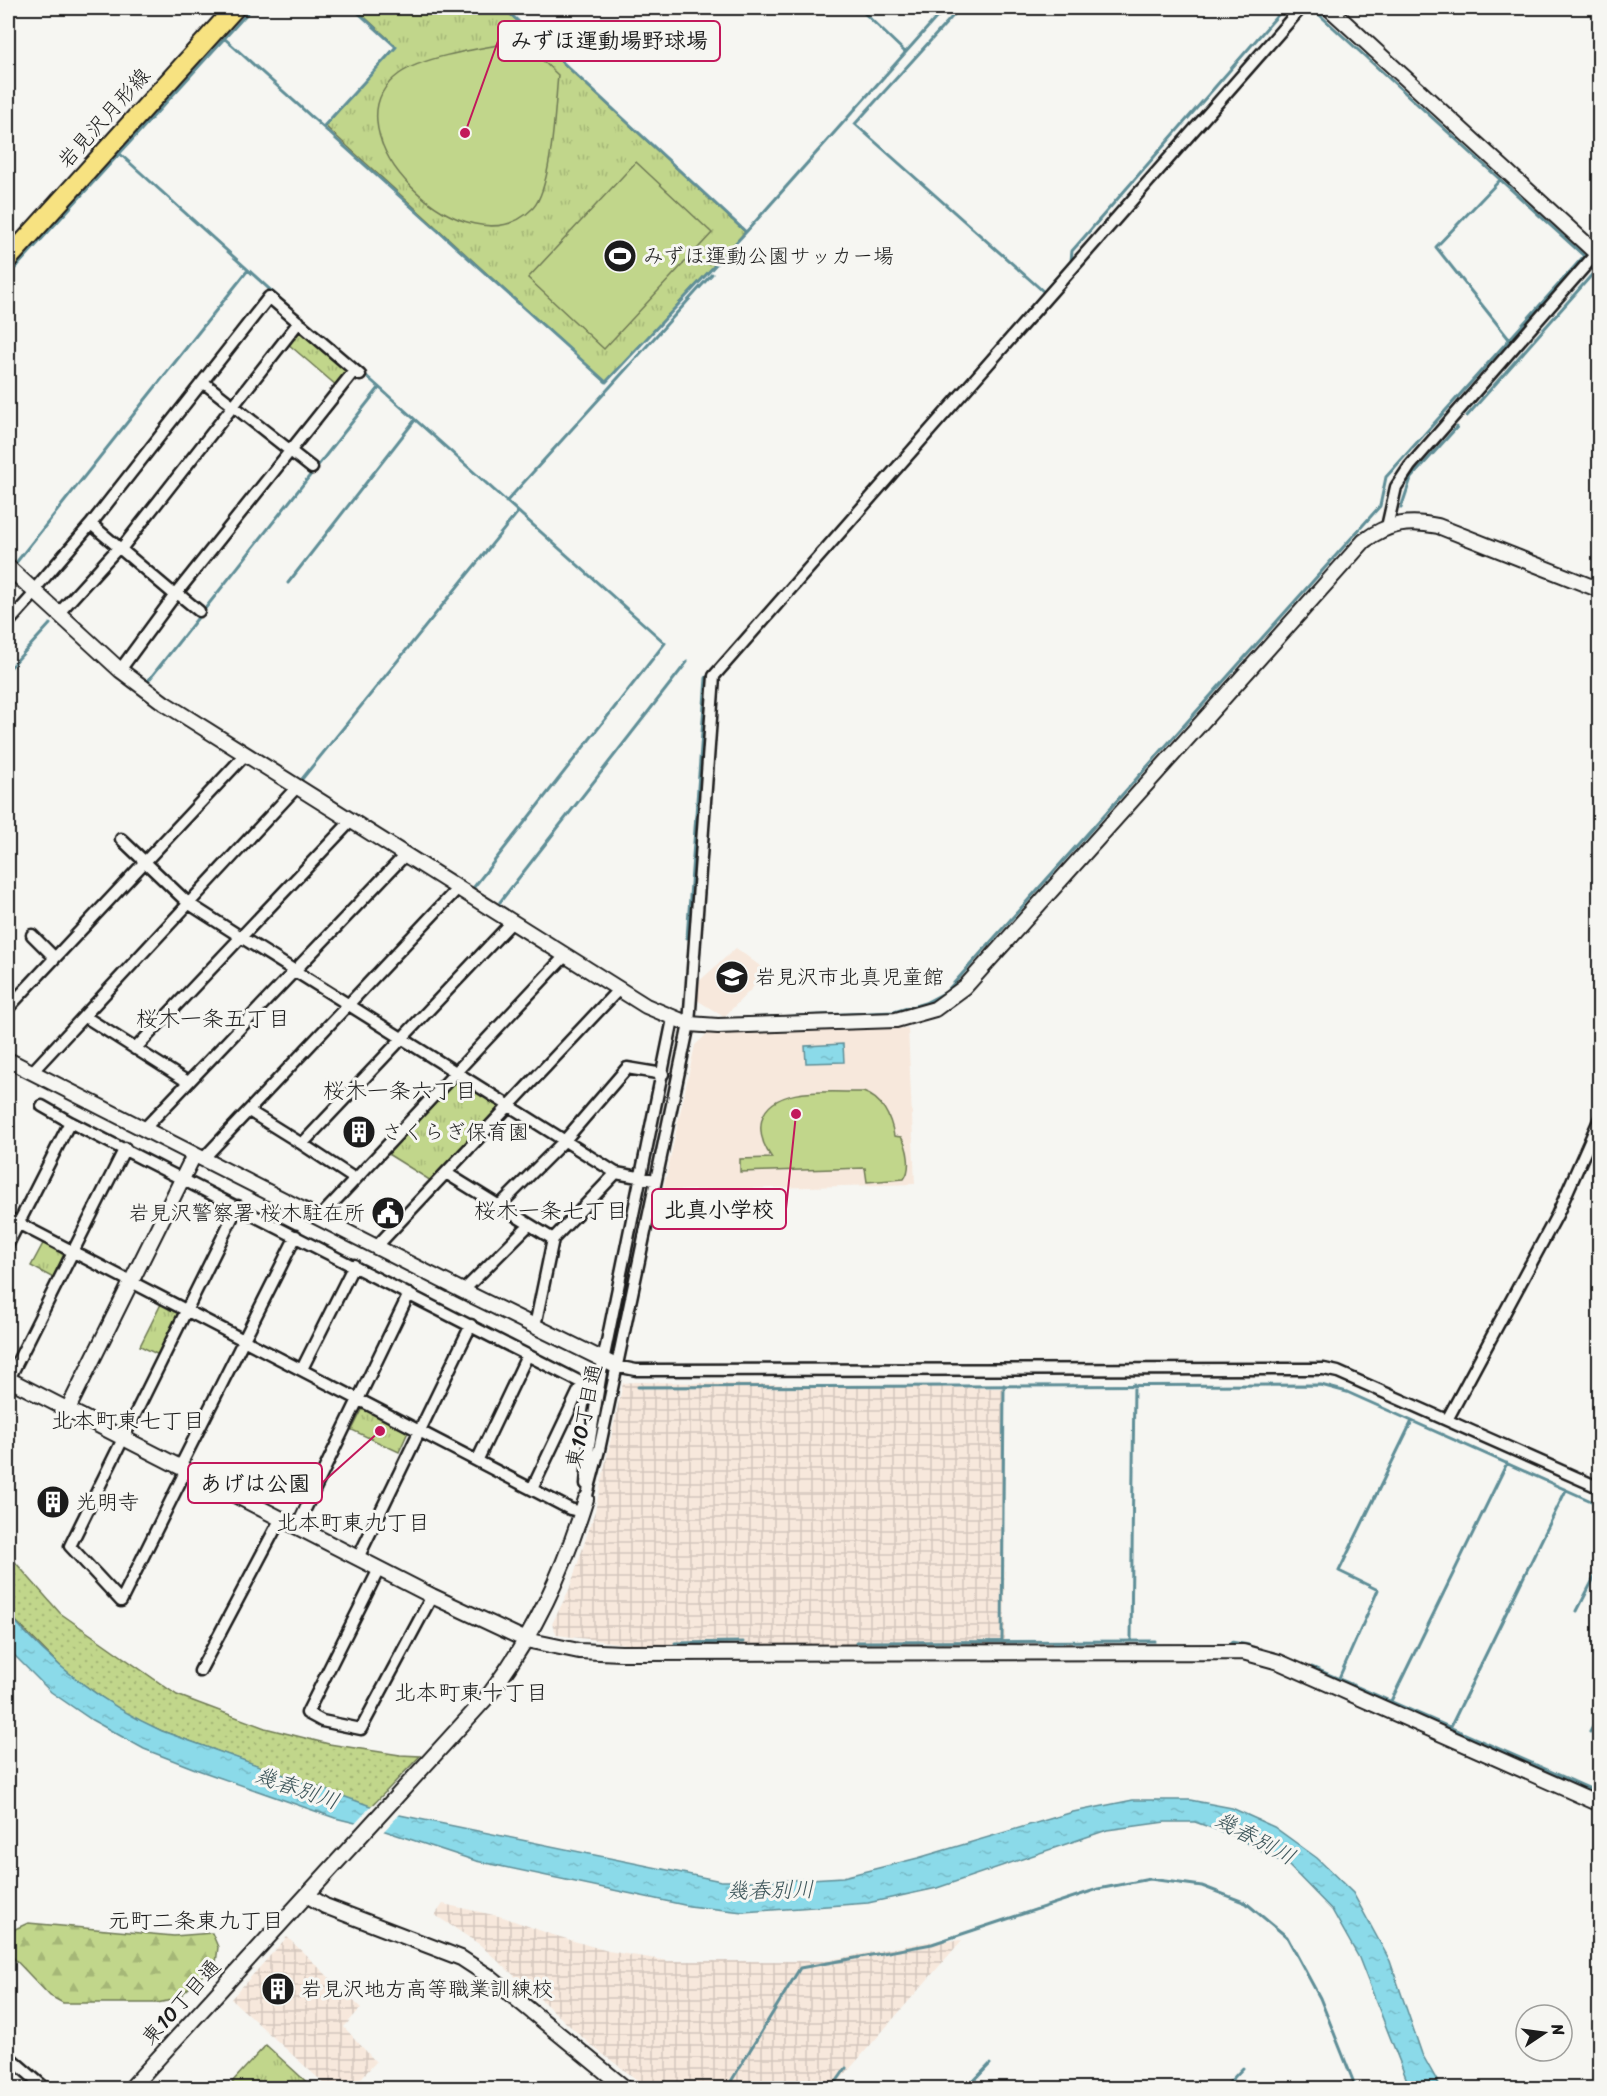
<svg xmlns="http://www.w3.org/2000/svg" width="1607" height="2096" font-family="Sriracha,'Klee One',sans-serif">
<style>
.built{fill:#f7e8dc}
.industrial{fill:url(#industrial-grid)}
.grass{fill:url(#grass-dots);stroke:#6e7954;stroke-width:1.5}
.forest{fill:url(#forest-firs);stroke:#6e7954;stroke-width:1.5}
.park{fill:url(#park-tufts);stroke:#6e7954;stroke-width:1.5}
.pitch{fill:#c1d68b;stroke:#6e7954;stroke-width:1.5}
.water{fill:url(#water-ripples);stroke:#5f8e97;stroke-width:1.5}
.pier{fill:#f6f6f2}
.lines{fill:none;stroke-linecap:round;stroke-linejoin:round}
.stream{stroke:#5f8e97;stroke-width:3}
.minor-casing{stroke:#1c1c1c;stroke-width:15}
.tertiary-casing{stroke:#1c1c1c;stroke-width:18}
.primary-casing{stroke:#1c1c1c;stroke-width:22}
.minor{stroke:#f6f6f2;stroke-width:10}
.tertiary{stroke:#f6f6f2;stroke-width:14}
.primary{stroke:#f7e281;stroke-width:18}
.labels{text-anchor:middle;dominant-baseline:central;stroke-width:6;stroke-linejoin:round;paint-order:stroke}
.street-label{font-size:21px;fill:#1c1c1c;stroke:#f6f6f2}
.poi-label{font-size:21px;fill:#1c1c1c;stroke:#f6f6f2;text-anchor:start}
.neighbourhood-label{font-size:22px;fill:#1c1c1c;stroke:#f6f6f2}
.water-label{font-size:22px;font-style:italic;fill:#3d555a;stroke:#f6f6f2}
.leader{fill:none;stroke:#c2185b;stroke-width:2}
.callout-dot{fill:#c2185b;stroke:#f6f6f2;stroke-width:2}
.callout{fill:#f6f6f2;stroke:#c2185b;stroke-width:2}
.callout-label{font-size:22px;text-anchor:middle;font-weight:bold;fill:#1c1c1c}
</style>
<defs>
<pattern id="industrial-grid" width="8" height="8" patternUnits="userSpaceOnUse" patternTransform="scale(1.5)"><rect width="8" height="8" fill="#f7e8dc"/><path d="M0 4h8M4 0v8" fill="none" stroke="#d3c6bc"/></pattern>
<pattern id="grass-dots" width="8" height="8" patternUnits="userSpaceOnUse" patternTransform="scale(1.5)"><rect width="8" height="8" fill="#c1d68b"/><path d="M2 2h.1M6 6h.1" fill="none" stroke="#a5b777" stroke-width="1.8" stroke-linecap="round"/></pattern>
<pattern id="forest-firs" width="22" height="20" patternUnits="userSpaceOnUse" patternTransform="scale(1.5)"><rect width="22" height="20" fill="#c1d68b"/><path d="M5 1l3.5 6h-7zM16 11l3.5 6h-7z" fill="#a5b777"/></pattern>
<pattern id="park-tufts" width="24" height="20" patternUnits="userSpaceOnUse" patternTransform="scale(1.5)"><rect width="24" height="20" fill="#c1d68b"/><path d="M3 7l-1-3M5 7V3M7 7l1-3M15 17l-1-3M17 17v-4M19 17l1-3" fill="none" stroke="#a5b777"/></pattern>
<pattern id="water-ripples" width="26" height="14" patternUnits="userSpaceOnUse" patternTransform="scale(1.5)"><rect width="26" height="14" fill="#8bdae9"/><path d="M2 4q2-2 4 0t4 0M15 11q2-2 4 0t4 0" fill="none" stroke="#77bac7"/></pattern>
</defs>
<rect width="100%" height="100%" fill="#f6f6f2"/>
<filter id="ink" filterUnits="userSpaceOnUse"><feTurbulence type="fractalNoise" baseFrequency=".0167" numOctaves="2"/><feDisplacementMap in="SourceGraphic" scale="12" xChannelSelector="R" yChannelSelector="G"/><feConvolveMatrix kernelMatrix="1 2 1 2 8 2 1 2 1" color-interpolation-filters="sRGB"/></filter>
<g filter="url(#ink)">
<path class="built" d="M736,948L768,972L724,1017L697,1000L696,984Z
M908,1028L915,1184L663,1191L695,1045L707,1034Z"/>
<path class="industrial" d="M635,1382L1003,1388L1005,1647L641,1646L557,1635L552,1624L569,1590L595,1511L623,1383Z
M443,1904L503,1917L550,1934L608,1951L668,1961H824L926,1942L962,1940L833,2088H648L592,2046L479,1944L435,1915Z
M287,1937L361,2008L344,2027L376,2062L352,2088H329L231,1999Z"/>
<path class="grass" d="M8,1554L60,1613L177,1695L265,1728L329,1744L400,1755L420,1756L371,1807L162,1731L127,1715L67,1673L8,1613Z"/>
<path class="forest" d="M28,1923L174,1936L212,1933L218,1947L216,1963L177,1999L157,2003H63L50,1996L8,1952L15,1929Z"/>
<path class="park" d="M355,8H426L429,10L431,8H503L745,232L606,382L325,126L396,46Z
M299,329L348,368L349,373L337,386L287,343Z
M457,1071L511,1104L436,1184L383,1151Z
M46,1238L72,1252L57,1280L31,1266Z
M164,1298L187,1310L163,1357L140,1346Z
M363,1408L408,1432L399,1452L352,1430Z
M266,2045L313,2088H239L232,2082Z"/>
<path class="pitch" d="M522,41L558,75C555,105 552,188 533,208C468,276 321,131 399,74C425,55 490,47 522,41Z
M636,162L712,233L604,349L528,278Z
M863,1092C882,1098 891,1117 894,1136L901,1137C908,1147 912,1169 904,1179L867,1182L865,1168L740,1172V1159L772,1158C764,1147 758,1134 762,1119C772,1084 835,1093 863,1092Z"/>
<path class="water" d="M843,1044L844,1062L806,1063L805,1046Z
M8,1613C51,1664 101,1703 162,1731L390,1813L721,1881H777L843,1877L918,1858L1073,1812L1133,1800H1190L1232,1808L1274,1827L1317,1858L1353,1893L1390,1961L1422,2054L1441,2088H1410L1359,1958L1332,1910L1289,1866L1234,1836L1195,1822H1165L1107,1830L937,1888L868,1903L743,1912L689,1906L476,1861L376,1828L335,1818L198,1770L144,1749L92,1720L51,1692L8,1649Z"/>
<path class="pier" d="M373,1804L401,1813L382,1833L353,1826Z"/>
<g class="lines">
<path class="stream" d="M428,8H432
M859,8L905,52
M960,8L855,124L1044,292
M224,38L606,382L746,232L504,8
M323,127L396,47L353,8
M119,153L309,325
M1500,180L1436,247L1509,339
M746,232L945,8
M8,276L252,8
M363,373L665,643L474,887
M1467,416L1597,269L1596,266L1600,261
M506,502L712,274
M1401,508L1411,478L1457,427
M15,564L248,270
M288,583L415,420
M8,670L50,624
M148,681L379,388
M302,779L518,512
M500,902L687,662
M687,938L706,678L1071,261L1072,251L1284,8
M725,1019L894,1012L925,1003L946,992L1380,506L1386,477L1584,256L1312,8
M638,1387L1321,1385L1347,1392L1600,1505
M1577,1611L1600,1566
M1002,1641L1004,1385
M1131,1641L1134,1384
M856,1642L1155,1641
M1231,1642L1249,1645
M675,1643L743,1642
M1312,1667L1600,1793
M1339,1678L1378,1590L1339,1571L1412,1421
M1391,1701L1507,1463
M1450,1728L1566,1490
M1590,1732L1600,1714
M727,2088L800,1968L932,1944L1098,1889L1150,1879L1202,1886L1246,1903L1287,1937L1320,1998L1356,2088
M832,2088L846,2068
M967,2088L990,2064
M1224,2088L1243,2068"/>
<g class="minor-casing">
<path id="minor" d="M203,382L312,468
M91,524L175,595
M1387,527L1396,487L1410,466L1600,249
M121,549L299,322
M33,591L91,524L269,297L360,375
M177,593L199,611
M58,614L119,547
M8,623L35,593
M120,670L175,595L354,371
M121,839L188,903L241,937L616,1173L655,1180
M32,935L54,957
M8,1008L245,755
M84,1016L188,1082
M135,1049L351,821
M32,1072L297,787
M42,1106L70,1122
M249,1111L302,1144L512,922
M144,1129L405,855
M302,1144L355,1179
M203,1159L458,888
M446,1173L553,1239
M499,1206L566,1139L627,1068L663,1074
M8,1218L570,1509L582,1512
M319,1218L565,956
M8,1244L70,1122L598,1391
M376,1247L619,989
M463,1291L529,1225
M535,1326L553,1239L616,1173
M616,1366L636,1370L1324,1369L1338,1372L1600,1488
M302,1369L354,1265
M9,1379L125,1148
M1447,1420L1557,1215L1600,1118
M477,1461L527,1356
M180,1467L296,1236
M186,1470L121,1601L70,1546L238,1206
M586,1484L589,1445L603,1361L673,1019
M532,1489L582,1384
M586,1499L599,1450L689,1024L714,676L1301,8
M297,1526L409,1294
M358,1558L471,1325
M379,1569L307,1713L322,1721L361,1729L432,1596
M200,1671L281,1518
M8,2056L45,2088"/>
</g>
<g class="tertiary-casing">
<path id="tertiary" d="M1329,8L1595,252
M8,567L120,670L164,703L646,1006L689,1024L718,1026L896,1020L935,1009L965,987L1364,541C1388,523 1409,520 1438,526L1600,590
M8,1060L463,1291L616,1366
M8,1379L432,1596L526,1640L579,1651L621,1653L1243,1652L1279,1662L1600,1804
M68,1409L194,1155
M307,1895L325,1906L461,1958L487,1975L625,2088
M131,2088L489,1695C536,1631 562,1575 586,1499"/>
</g>
<g class="primary-casing">
<path id="primary" d="M8,259L235,8"/>
</g>
<use href="#minor" class="minor"/>
<use href="#tertiary" class="tertiary"/>
<use href="#primary" class="primary"/>
</g>
</g>
<defs>
<g id="stadium-disc" transform="scale(1.725)"><circle r="9.5" fill="#1c1c1c" stroke="#f6f6f2"/><path d="M0-5a6.5 5 0 1 0 0 10a6.5 5 0 1 0 0-10ZM-3.5-1.8h7v3.6h-7Z" fill="#fff"/></g>
<g id="school-disc" transform="scale(1.725)"><circle r="9.5" fill="#1c1c1c" stroke="#f6f6f2"/><path d="M0-5L7-2L0 1L-7-2ZM-4 1L0 2.5L4 1V4Q0 6-4 4Z" fill="#fff"/></g>
<g id="building-disc" transform="scale(1.725)"><circle r="9.5" fill="#1c1c1c" stroke="#f6f6f2"/><path d="M-4-6H4V6H1V3H-1V6H-4ZM-2.5-4.3h1.7v1.8h-1.7ZM.8-4.3h1.7v1.8H.8ZM-2.5-1h1.7V.8h-1.7ZM.8-1h1.7V.8H.8Z" fill="#fff"/></g>
<g id="civic-disc" transform="scale(1.725)"><circle r="9.5" fill="#1c1c1c" stroke="#f6f6f2"/><path d="M-.6-6.5H3V-4.5H.6V-3L4-1V1h2V6H-6V1h2V-1L-.6-3ZM-1.2 2.5V6h2.4V2.5Z" fill="#fff"/></g>
</defs>
<g fill-rule="evenodd">
<use href="#stadium-disc" x="620" y="256"/>
<use href="#school-disc" x="732" y="977"/>
<use href="#building-disc" x="359" y="1132"/>
<use href="#civic-disc" x="388" y="1213"/>
<use href="#building-disc" x="53" y="1502"/>
<use href="#building-disc" x="278" y="1989"/>
</g>
<g class="labels">
<g class="street-label">
<text transform="translate(104 118) rotate(-48)">岩見沢月形線</text>
<text transform="translate(584 1416) rotate(-78)">東10丁目通</text>
<text transform="translate(181 2002) rotate(-48)">東10丁目通</text>
</g>
<g class="poi-label">
<text x="643" y="256">みずほ運動公園サッカー場</text>
<text x="755" y="977">岩見沢市北真児童館</text>
<text x="382" y="1132">さくらぎ保育園</text>
<text x="365" y="1213" text-anchor="end">岩見沢警察署 桜木駐在所</text>
<text x="76" y="1502">光明寺</text>
<text x="301" y="1989">岩見沢地方高等職業訓練校</text>
</g>
<g class="neighbourhood-label">
<text x="213" y="1018">桜木一条五丁目</text>
<text x="400" y="1090">桜木一条六丁目</text>
<text x="551" y="1210">桜木一条七丁目</text>
<text x="128" y="1420">北本町東七丁目</text>
<text x="353" y="1522">北本町東九丁目</text>
<text x="471" y="1692">北本町東十丁目</text>
<text x="196" y="1920">元町二条東九丁目</text>
</g>
<g class="water-label">
<text transform="translate(297 1788) rotate(19)">幾春別川</text>
<text transform="translate(1255 1838) rotate(28)">幾春別川</text>
<text transform="translate(770 1890) rotate(-1)">幾春別川</text>
</g>
</g>
<path class="leader" d="M465 133L498 41M796 1114L786 1209M380 1431L322 1483"/>
<g class="callout-dot">
<circle cx="465" cy="133" r="6"/>
<circle cx="796" cy="1114" r="6"/>
<circle cx="380" cy="1431" r="6"/>
</g>
<g class="callout">
<rect x="498" y="21" width="222" height="40" rx="6"/>
<rect x="652" y="1189" width="134" height="40" rx="6"/>
<rect x="188" y="1463" width="134" height="40" rx="6"/>
</g>
<g class="callout-label">
<text x="609" y="48">みずほ運動場野球場</text>
<text x="719" y="1217">北真小学校</text>
<text x="255" y="1491">あげは公園</text>
</g>
<rect width="1607" height="2096" fill="none" stroke="#f6f6f2" stroke-width="30"/>
<rect x="15" y="15" width="1577" height="2066" fill="none" stroke="#1c1c1c" stroke-width="2" filter="url(#ink)"/>
<g transform="translate(1544 2033) rotate(77)"><circle r="28" fill="#f6f6f2" stroke="#9f9f9c" stroke-width="1.5"/>
<path d="M0-4.5L10 22L0 15L-10 22Z" fill="#1c1c1c"/>
<text y="-9" font-size="16" font-weight="bold" text-anchor="middle" fill="#1c1c1c">N</text>
</g>
</svg>
